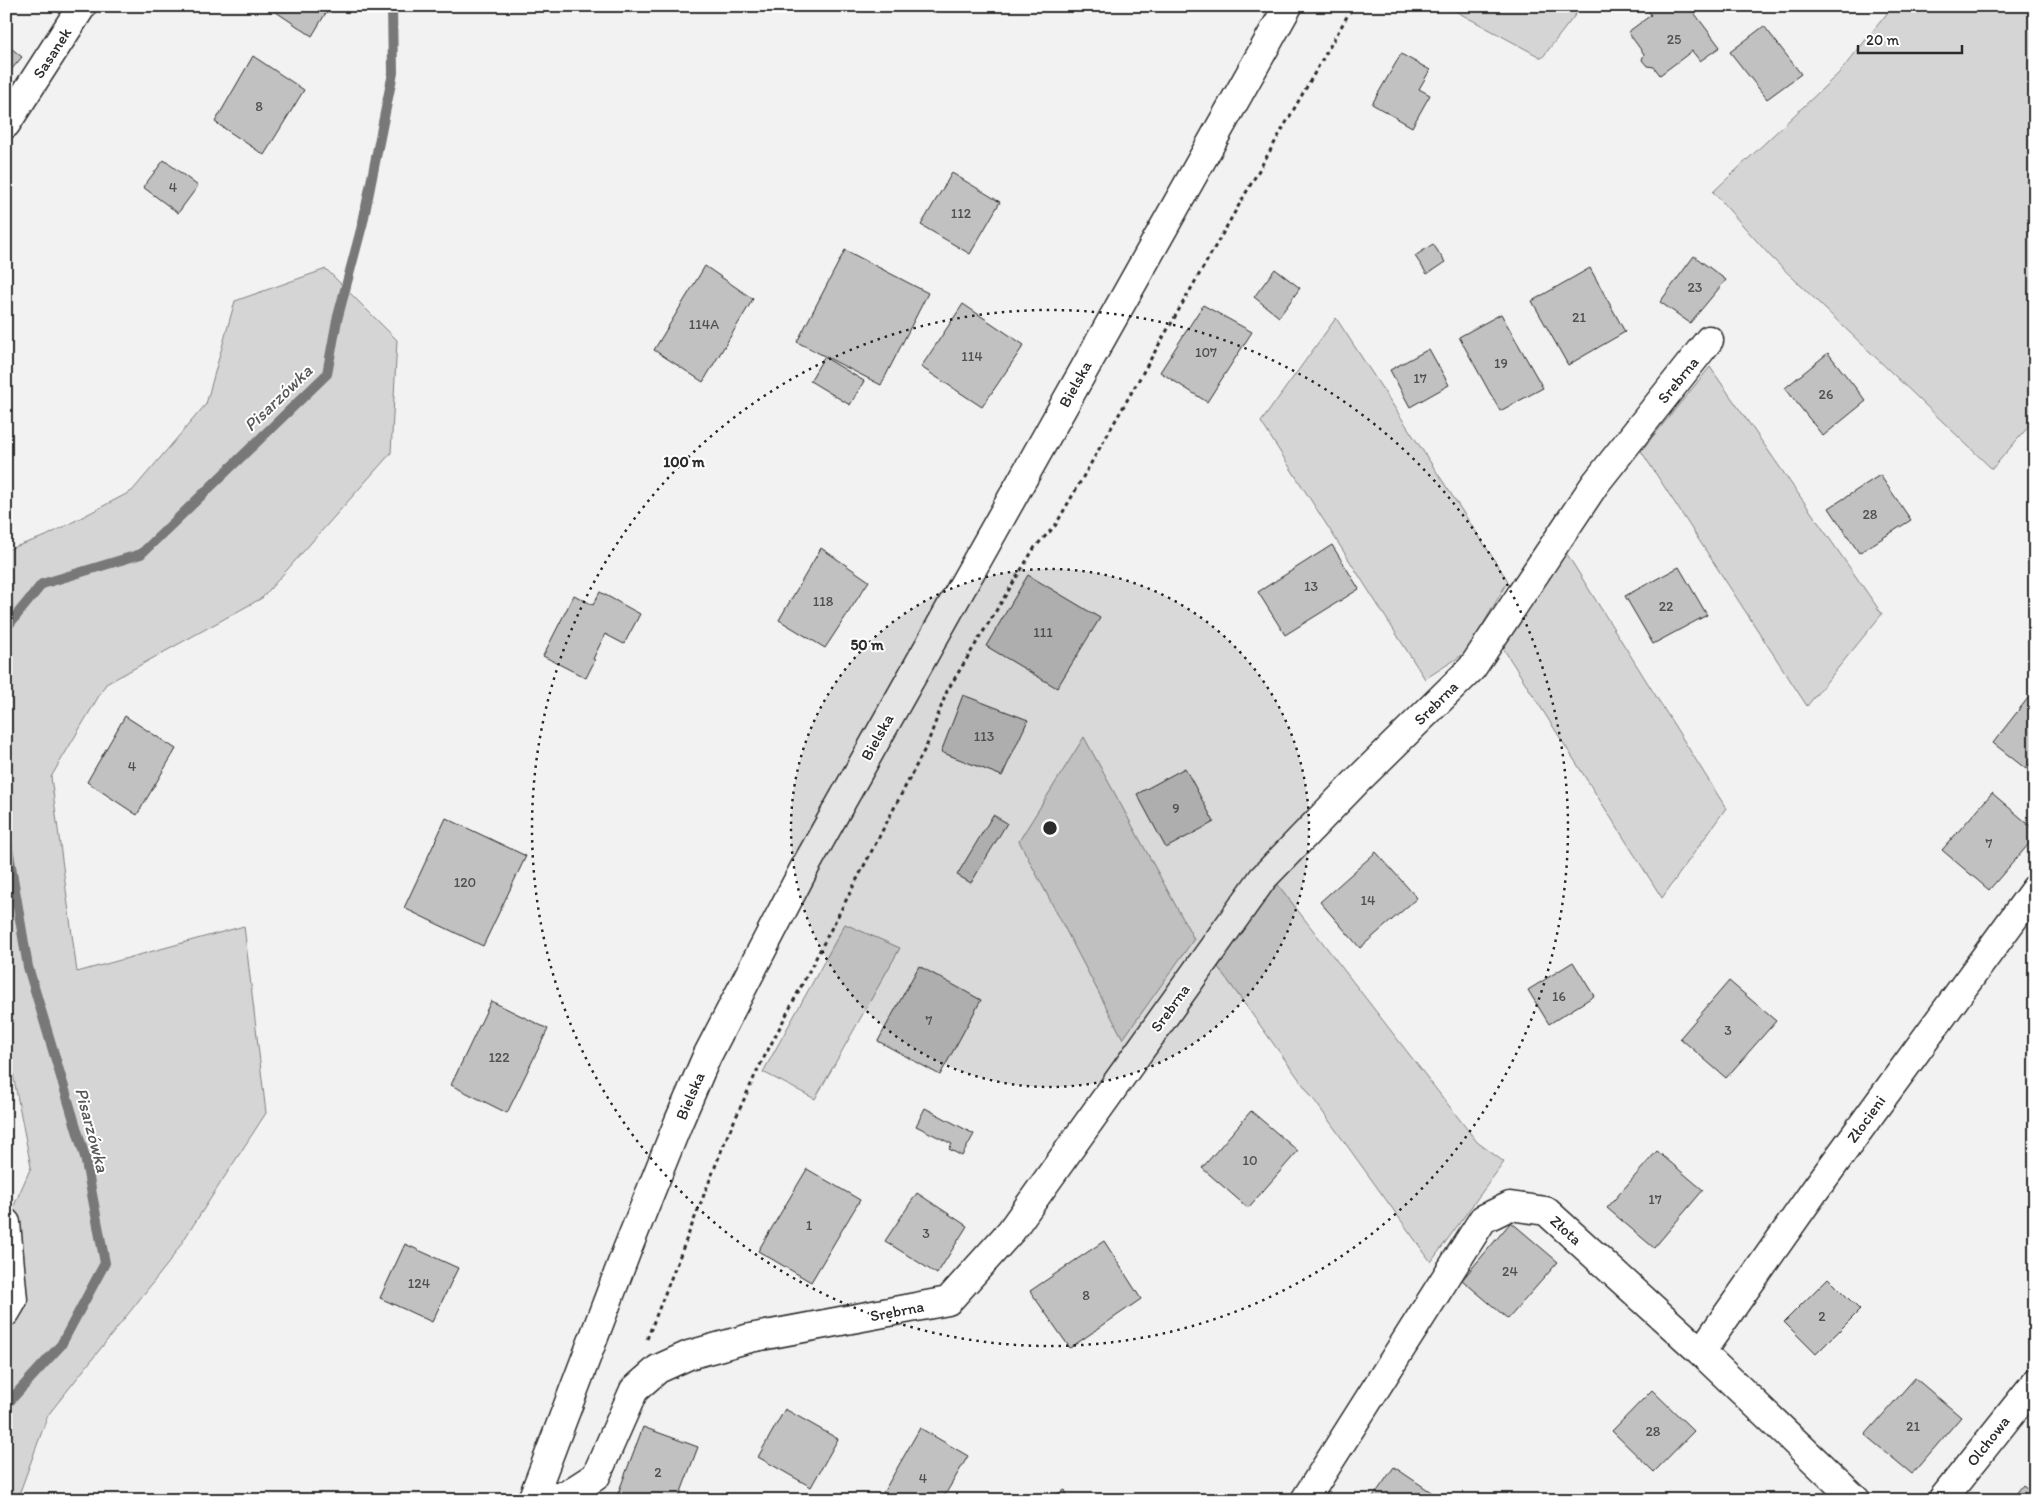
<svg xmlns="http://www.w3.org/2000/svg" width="2041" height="1506" font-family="Itim,sans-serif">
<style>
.green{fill:#d5d5d5;stroke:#808080}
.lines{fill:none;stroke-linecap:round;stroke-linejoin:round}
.stream{stroke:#787878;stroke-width:10}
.building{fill:#c1c1c1;stroke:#2b2b2b}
.minor-casing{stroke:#2b2b2b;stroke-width:31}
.major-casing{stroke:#2b2b2b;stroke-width:31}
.path{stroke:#2b2b2b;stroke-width:3;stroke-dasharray:4 4;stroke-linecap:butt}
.minor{stroke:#fff;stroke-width:28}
.major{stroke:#fff;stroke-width:28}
.ring{fill:none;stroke:#2b2b2b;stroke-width:2.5;stroke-dasharray:2.5 5}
.labels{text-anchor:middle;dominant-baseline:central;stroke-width:4;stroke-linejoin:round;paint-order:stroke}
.number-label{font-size:14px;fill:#505050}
.street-label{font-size:16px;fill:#2b2b2b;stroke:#fff}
.water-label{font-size:18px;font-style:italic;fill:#585858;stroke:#fff}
.centre{fill:#2b2b2b;stroke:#fff;stroke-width:2.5}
.ring-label{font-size:15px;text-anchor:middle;font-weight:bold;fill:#2b2b2b;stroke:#fff;stroke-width:4;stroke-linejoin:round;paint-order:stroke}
</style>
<rect width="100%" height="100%" fill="#f2f2f2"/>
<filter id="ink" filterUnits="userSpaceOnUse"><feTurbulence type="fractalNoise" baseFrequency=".02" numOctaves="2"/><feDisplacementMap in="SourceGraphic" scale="10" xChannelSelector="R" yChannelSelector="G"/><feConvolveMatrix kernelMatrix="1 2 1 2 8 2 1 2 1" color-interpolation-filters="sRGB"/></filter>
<g filter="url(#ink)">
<path class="green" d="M1446,6H1582L1542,58Z
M1893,6H2035V419L1992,469L1771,257L1713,192L1839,73Z
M326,269L397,340L391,453L262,598L106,684L51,777L77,972L244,926L266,1113L170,1261L48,1415L17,1500H6V1224L31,1167L6,1038V550L46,536L132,491L206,404L235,301Z
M1336,318L1508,581L1467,652L1425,679L1261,422Z
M1710,367L1882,614L1807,706L1641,451Z
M1565,551L1726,808L1662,898L1503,648Z
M1084,737L1194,939L1123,1039L1019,841Z
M1275,881L1477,1142L1504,1162L1431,1262L1218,967Z
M845,924L900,948L815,1099L763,1072Z"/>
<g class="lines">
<path class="stream" d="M6,628L42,584L141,554L327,374L337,320L363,222L393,73L392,6
M6,836L28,967L85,1157L105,1263L61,1345L6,1405"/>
</g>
<path class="building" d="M267,6H330L312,36Z
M1645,6H1689L1720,47L1700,61L1692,51L1660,75L1654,67L1647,66L1642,60L1644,54L1628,32L1651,15Z
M1764,26L1801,74L1767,99L1730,52Z
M6,44L22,57L6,76Z
M1401,54L1430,70L1419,89L1430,95L1412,127L1372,104Z
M253,56L304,90L264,155L215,122Z
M164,160L198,186L178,213L143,187Z
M952,173L1000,202L970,254L921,225Z
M1433,244L1445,262L1427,274L1415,256Z
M845,250L928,293L881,385L797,342Z
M1694,256L1726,280L1690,323L1660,302Z
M705,266L753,299L703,382L654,350Z
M1590,268L1625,332L1568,365L1532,301Z
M1275,269L1300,288L1279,317L1254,297Z
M963,304L1024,345L982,407L921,367Z
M1203,305L1252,332L1207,402L1160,372Z
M1501,314L1543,388L1500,411L1459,337Z
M1429,349L1449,385L1410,407L1390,370Z
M1828,353L1866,401L1823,436L1785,388Z
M824,357L864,381L850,405L810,381Z
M1880,475L1911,520L1859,553L1829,508Z
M1332,545L1359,589L1285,635L1258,592Z
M821,548L869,581L825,648L779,620Z
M1679,567L1707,615L1653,644L1625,596Z
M1028,575L1100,618L1057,688L986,646Z
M600,592L640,614L624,644L605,634L593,659L595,660L586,678L543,656L574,595L593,605Z
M963,695L1028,720L1002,776L941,752Z
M2028,698L2035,704V759L2026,769L1993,743Z
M125,716L176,749L137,815L87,782Z
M1185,768L1214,822L1166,848L1137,794Z
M1992,793L2035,830V837L1989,890L1942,850Z
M993,815L1007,823L971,883L957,875Z
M446,818L526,856L483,946L404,908Z
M1376,852L1417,898L1360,948L1320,902Z
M1573,962L1594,996L1549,1024L1528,990Z
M919,966L981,1000L940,1075L878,1041Z
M1729,981L1776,1021L1726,1078L1680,1038Z
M491,1001L548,1029L507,1113L451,1085Z
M925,1108L974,1134L962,1156L949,1149L952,1144L916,1126Z
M1251,1111L1298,1151L1248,1208L1202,1168Z
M1657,1151L1703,1190L1654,1248L1607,1208Z
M807,1169L860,1200L811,1282L758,1251Z
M917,1193L967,1226L937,1274L885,1241Z
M1511,1222L1558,1262L1508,1319L1462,1280Z
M1104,1241L1141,1299L1070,1348L1030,1291Z
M405,1244L458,1268L432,1322L380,1298Z
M1828,1278L1860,1310L1816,1354L1784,1322Z
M1915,1378L1961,1417L1912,1474L1865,1435Z
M1652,1390L1694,1431L1654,1472L1612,1431Z
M785,1409L838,1439L811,1487L758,1457Z
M643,1427L698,1447L678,1500H627L617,1496Z
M920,1428L968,1456L942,1500H879Z
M1394,1467L1443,1500H1371Z
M2023,1485L2035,1494V1500H2011Z
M1065,1490L1069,1500H1045Z"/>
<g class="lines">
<g class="minor-casing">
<path id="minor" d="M6,124L82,6
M6,1223L13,1300L6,1312
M1701,1352L1815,1190L2035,889
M534,1496H565L596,1476L634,1390L658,1369L689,1355L750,1338L948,1301L1011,1231L1263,878L1358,780L1472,668L1595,484L1709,340
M1305,1500L1483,1219L1510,1206L1546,1211L1701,1352L1856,1500
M1942,1500L2035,1383"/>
</g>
<g class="major-casing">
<path id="major" d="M532,1500L627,1250L679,1121L707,1056L805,867L1288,6"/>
</g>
<path class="path" d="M647,1339L726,1139L757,1071L927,745L947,691L1035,547L1055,526L1353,6"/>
<use href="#minor" class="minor"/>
<use href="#major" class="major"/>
</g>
</g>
<circle cx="1050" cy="828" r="259" fill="#2b2b2b" fill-opacity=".12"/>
<g class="ring">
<circle cx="1050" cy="828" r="259"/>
<circle cx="1050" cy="828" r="518"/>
</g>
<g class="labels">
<g class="number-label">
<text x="1674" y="39">25</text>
<text x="259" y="106">8</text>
<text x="173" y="187">4</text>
<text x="961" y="213">112</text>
<text x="1695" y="287">23</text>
<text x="1579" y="317">21</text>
<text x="704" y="324">114A</text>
<text x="1206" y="352">107</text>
<text x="972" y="356">114</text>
<text x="1501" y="363">19</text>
<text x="1420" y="378">17</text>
<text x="1826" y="394">26</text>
<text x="1870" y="514">28</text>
<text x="1311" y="586">13</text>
<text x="823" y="601">118</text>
<text x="1666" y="606">22</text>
<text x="1043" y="632">111</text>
<text x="984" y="736">113</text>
<text x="132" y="766">4</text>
<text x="1176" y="808">9</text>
<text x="1989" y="843">7</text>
<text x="465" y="882">120</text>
<text x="1368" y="900">14</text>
<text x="1559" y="996">16</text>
<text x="929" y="1020">7</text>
<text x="1728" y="1030">3</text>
<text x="499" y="1057">122</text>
<text x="1250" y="1160">10</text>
<text x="1655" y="1199">17</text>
<text x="809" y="1225">1</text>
<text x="926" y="1233">3</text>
<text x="1510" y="1271">24</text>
<text x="419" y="1283">124</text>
<text x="1086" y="1295">8</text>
<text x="1822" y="1316">2</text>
<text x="1913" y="1426">21</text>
<text x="1653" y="1431">28</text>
<text x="658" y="1472">2</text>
<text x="923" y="1478">4</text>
</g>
<g class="street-label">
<text transform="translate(52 53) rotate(-57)">Sasanek</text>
<text transform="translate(1678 380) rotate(-51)">Srebrna</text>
<text transform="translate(1075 384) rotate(-61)">Bielska</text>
<text transform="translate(1436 703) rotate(-45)">Srebrna</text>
<text transform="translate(877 737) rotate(-61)">Bielska</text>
<text transform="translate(1170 1008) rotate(-54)">Srebrna</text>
<text transform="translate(690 1096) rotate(-67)">Bielska</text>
<text transform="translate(1866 1119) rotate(-54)">Złocieni</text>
<text transform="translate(1566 1230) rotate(42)">Złota</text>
<text transform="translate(897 1311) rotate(-11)">Srebrna</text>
<text transform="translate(1988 1441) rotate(-52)">Olchowa</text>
</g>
<g class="water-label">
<text transform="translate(278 398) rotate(-44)">Pisarzówka</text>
<text transform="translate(92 1130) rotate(75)">Pisarzówka</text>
</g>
</g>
<circle cx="1050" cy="828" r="8" class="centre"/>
<g class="ring-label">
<text x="684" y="467">100 m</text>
<text x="867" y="650">50 m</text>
</g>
<rect width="2041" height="1506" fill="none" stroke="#fff" stroke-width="25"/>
<rect x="12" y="12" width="2016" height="1481" fill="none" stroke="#2b2b2b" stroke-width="2" filter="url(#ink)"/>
<path d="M1858 45v8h104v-8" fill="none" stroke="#2b2b2b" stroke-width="2.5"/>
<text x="1866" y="45" font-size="15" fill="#2b2b2b" stroke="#ffffff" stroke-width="4" paint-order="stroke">20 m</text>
</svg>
